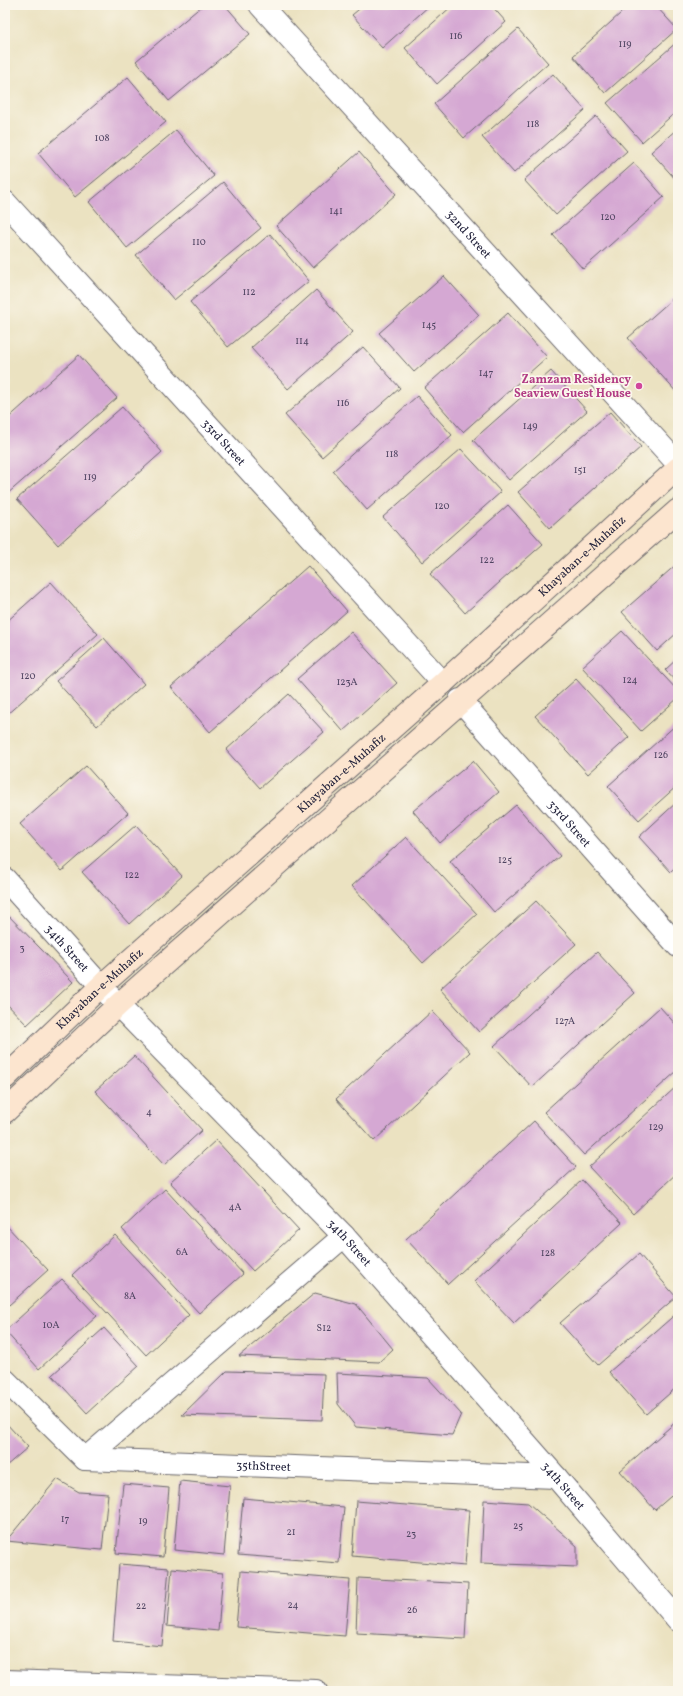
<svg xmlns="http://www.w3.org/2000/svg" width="683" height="1696" viewBox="0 0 683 1696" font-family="Vollkorn,serif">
	<rect width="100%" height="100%" fill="#fbf7ec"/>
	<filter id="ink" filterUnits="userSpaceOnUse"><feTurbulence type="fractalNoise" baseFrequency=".025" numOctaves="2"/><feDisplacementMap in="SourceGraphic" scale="8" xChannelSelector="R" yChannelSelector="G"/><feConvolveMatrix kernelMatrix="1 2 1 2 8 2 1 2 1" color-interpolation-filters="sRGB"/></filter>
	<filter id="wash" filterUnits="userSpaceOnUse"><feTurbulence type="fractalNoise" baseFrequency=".012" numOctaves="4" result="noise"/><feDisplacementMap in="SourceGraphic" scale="16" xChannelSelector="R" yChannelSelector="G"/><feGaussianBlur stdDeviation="0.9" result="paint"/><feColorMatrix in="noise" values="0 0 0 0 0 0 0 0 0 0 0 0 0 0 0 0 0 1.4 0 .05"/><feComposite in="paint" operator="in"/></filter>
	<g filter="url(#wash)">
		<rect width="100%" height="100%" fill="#ebe2c1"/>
		<g id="blocks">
			<g fill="#d5a8d3">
				<polygon points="203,5 225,5 250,34 169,101 136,61"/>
				<polygon points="364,5 430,5 382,48 352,15"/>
				<polygon points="453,5 491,5 506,22 437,84 405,48"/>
				<polygon points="630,5 655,5 677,29 605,93 573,56"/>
				<polygon points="518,29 548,63 464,138 434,104"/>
				<polygon points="678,41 678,110 642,142 607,103"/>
				<polygon points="553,74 585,110 514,173 482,137"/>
				<polygon points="128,77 166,122 75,197 38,153"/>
				<polygon points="596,116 627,151 556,215 524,180"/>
				<polygon points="678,128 678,182 651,152"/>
				<polygon points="176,130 214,176 127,248 89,202"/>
				<polygon points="359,152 396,194 313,268 276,226"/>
				<polygon points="634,163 664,197 583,269 553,235"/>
				<polygon points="223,182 261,228 174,300 136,255"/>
				<polygon points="270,234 309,281 228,347 190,302"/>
				<polygon points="444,276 479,315 414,372 379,333"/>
				<polygon points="316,290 353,332 288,389 251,348"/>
				<polygon points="678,294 678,394 628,338"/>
				<polygon points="508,313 547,357 463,432 424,388"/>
				<polygon points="363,347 400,388 322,457 285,415"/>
				<polygon points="79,355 117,398 6,495 5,421"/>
				<polygon points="551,371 587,411 509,480 473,440"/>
				<polygon points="417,396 452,435 367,510 333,471"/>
				<polygon points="122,407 162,452 58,545 17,499"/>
				<polygon points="610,412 641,447 550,528 518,492"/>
				<polygon points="461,449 501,492 422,562 383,517"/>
				<polygon points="508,505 543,544 465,613 430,574"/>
				<polygon points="678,563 678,632 657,651 622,612"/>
				<polygon points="308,566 347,611 210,732 171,687"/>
				<polygon points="51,582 98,634 5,716 5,623"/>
				<polygon points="622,631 678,691 678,698 641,731 582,667"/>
				<polygon points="351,632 397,683 343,731 297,679"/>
				<polygon points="104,638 144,684 97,726 56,681"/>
				<polygon points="678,658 678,684 665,670"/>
				<polygon points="576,679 629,737 588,774 535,716"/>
				<polygon points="289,694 324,732 260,788 226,750"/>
				<polygon points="678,723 678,785 639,820 608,786"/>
				<polygon points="473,761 499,792 440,843 413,811"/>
				<polygon points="86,766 128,813 62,871 20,824"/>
				<polygon points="678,801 678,866 671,872 639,837"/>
				<polygon points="516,805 560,856 494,912 450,861"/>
				<polygon points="136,825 182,876 129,924 82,872"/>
				<polygon points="406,837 477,914 423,963 352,886"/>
				<polygon points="536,901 576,944 479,1032 440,989"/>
				<polygon points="5,912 73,982 27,1025 5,1002"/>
				<polygon points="597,952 635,993 532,1087 494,1046"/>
				<polygon points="660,1007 678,1027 678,1070 584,1155 544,1112"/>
				<polygon points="432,1011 470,1052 374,1141 336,1099"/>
				<polygon points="134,1056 202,1130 164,1165 95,1091"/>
				<polygon points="678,1085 678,1172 633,1214 589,1167"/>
				<polygon points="534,1121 576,1167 448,1284 406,1239"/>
				<polygon points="216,1140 299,1230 253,1271 170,1182"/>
				<polygon points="582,1180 622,1223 514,1323 474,1281"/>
				<polygon points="165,1189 243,1274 199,1313 122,1229"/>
				<polygon points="5,1224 48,1270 9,1305 5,1301"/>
				<polygon points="115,1235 189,1315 146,1355 72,1275"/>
				<polygon points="639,1254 676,1297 598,1365 560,1323"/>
				<polygon points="62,1279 97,1316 39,1369 5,1331"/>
				<polygon points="315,1293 356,1304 393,1349 379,1362 239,1356"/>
				<polygon points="678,1312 678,1386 646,1414 609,1372"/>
				<polygon points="104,1328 139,1366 87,1413 52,1375"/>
				<polygon points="227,1371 324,1374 322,1420 182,1415"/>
				<polygon points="337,1373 428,1378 461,1414 452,1435 356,1427 338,1404"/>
				<polygon points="678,1420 678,1490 655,1510 620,1471"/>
				<polygon points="5,1422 28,1447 5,1467"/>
				<polygon points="57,1479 79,1492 108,1494 102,1550 6,1541"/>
				<polygon points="180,1481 230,1486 224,1555 174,1550"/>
				<polygon points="123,1484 169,1488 163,1557 116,1553"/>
				<polygon points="243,1498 344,1507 339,1563 238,1555"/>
				<polygon points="484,1500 528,1503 577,1546 577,1567 481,1563"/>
				<polygon points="356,1501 469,1510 465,1566 352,1556"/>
				<polygon points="119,1564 169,1568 162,1646 113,1641"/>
				<polygon points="172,1568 223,1573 218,1631 167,1626"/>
				<polygon points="241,1571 350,1580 345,1636 236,1627"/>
				<polygon points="358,1578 468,1584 465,1639 356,1633"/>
			</g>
		</g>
	</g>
	<g filter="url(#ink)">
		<use href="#blocks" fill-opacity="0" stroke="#68656a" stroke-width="1"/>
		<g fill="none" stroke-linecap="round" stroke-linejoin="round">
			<g stroke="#68656a" stroke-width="24">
				<g id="street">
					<path id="s1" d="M260,5L678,464"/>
					<path id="s2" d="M5,202L443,683"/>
					<path id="s3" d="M460,700L678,946"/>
					<path id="s4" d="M5,879L118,1005L344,1236L556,1477L678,1620"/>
					<path id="s5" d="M5,1380L85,1459L556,1477"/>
					<polyline points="85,1459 344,1236"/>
					<polyline points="5,1681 316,1691"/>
				</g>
			</g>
			<g stroke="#68656a" stroke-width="24">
				<g id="secondary">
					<path id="s6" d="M5,1078L101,986L443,683L678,468"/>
					<polyline points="5,1112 118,1005 678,510"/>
				</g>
			</g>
			<use href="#street" stroke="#fff" stroke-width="22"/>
			<use href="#secondary" stroke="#fce5cf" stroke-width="22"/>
		</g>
	</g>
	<circle fill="#d1479c" stroke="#fbf7ec" stroke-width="1.5" cx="639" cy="386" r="4"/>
	<g text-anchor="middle" stroke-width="3.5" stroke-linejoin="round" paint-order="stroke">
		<g font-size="10" fill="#4f4461">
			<text x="456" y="39">116</text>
			<text x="625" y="47">119</text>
			<text x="533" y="127">118</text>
			<text x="102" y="141">108</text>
			<text x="336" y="214">141</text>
			<text x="608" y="220">120</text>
			<text x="199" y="245">110</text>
			<text x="249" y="295">112</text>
			<text x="429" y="328">145</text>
			<text x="302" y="344">114</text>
			<text x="486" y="376">147</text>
			<text x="343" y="406">116</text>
			<text x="530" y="429">149</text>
			<text x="392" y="457">118</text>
			<text x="580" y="473">151</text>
			<text x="90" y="480">119</text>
			<text x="442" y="509">120</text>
			<text x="487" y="563">122</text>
			<text x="28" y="679">120</text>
			<text x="630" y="683">124</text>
			<text x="347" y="685">123A</text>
			<text x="661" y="758">126</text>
			<text x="505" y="863">125</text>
			<text x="132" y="878">122</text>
			<text x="22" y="951">3</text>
			<text x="565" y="1024">127A</text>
			<text x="149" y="1115">4</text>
			<text x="656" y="1130">129</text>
			<text x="235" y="1210">4A</text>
			<text x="182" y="1255">6A</text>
			<text x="548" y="1256">128</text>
			<text x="130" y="1299">8A</text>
			<text x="51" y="1328">10A</text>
			<text x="324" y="1331">S12</text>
			<text x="65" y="1522">17</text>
			<text x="143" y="1524">19</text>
			<text x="518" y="1529">25</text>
			<text x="291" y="1535">21</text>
			<text x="411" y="1537">23</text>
			<text x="293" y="1608">24</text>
			<text x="141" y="1609">22</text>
			<text x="412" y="1613">26</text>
		</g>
		<g font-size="12" fill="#22223b" stroke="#fbf7ec">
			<text dy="4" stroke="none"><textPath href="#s1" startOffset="310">32nd Street</textPath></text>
			<text dy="4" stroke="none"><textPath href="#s2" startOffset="325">33rd Street</textPath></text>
			<text dy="4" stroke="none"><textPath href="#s6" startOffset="778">Khayaban-e-Muhafiz</textPath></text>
			<text dy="4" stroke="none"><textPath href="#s6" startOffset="454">Khayaban-e-Muhafiz</textPath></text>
			<text dy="4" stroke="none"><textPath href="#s3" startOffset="165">33rd Street</textPath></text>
			<text dy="4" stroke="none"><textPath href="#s4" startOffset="93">34th Street</textPath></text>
			<text dy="4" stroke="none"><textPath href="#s6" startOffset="130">Khayaban-e-Muhafiz</textPath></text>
			<text dy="4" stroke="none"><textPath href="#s4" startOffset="501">34th Street</textPath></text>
			<text dy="4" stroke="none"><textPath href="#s5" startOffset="291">35thStreet</textPath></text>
			<text dy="4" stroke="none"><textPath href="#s4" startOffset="825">34th Street</textPath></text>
		</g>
		<g font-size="12" font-weight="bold" fill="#b23c85" stroke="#fbf7ec" text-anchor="end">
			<text x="631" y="383">Zamzam Residency<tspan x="631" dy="14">Seaview Guest House</tspan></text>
		</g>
	</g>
	<rect width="683" height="1696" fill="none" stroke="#fbf7ec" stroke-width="20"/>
</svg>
